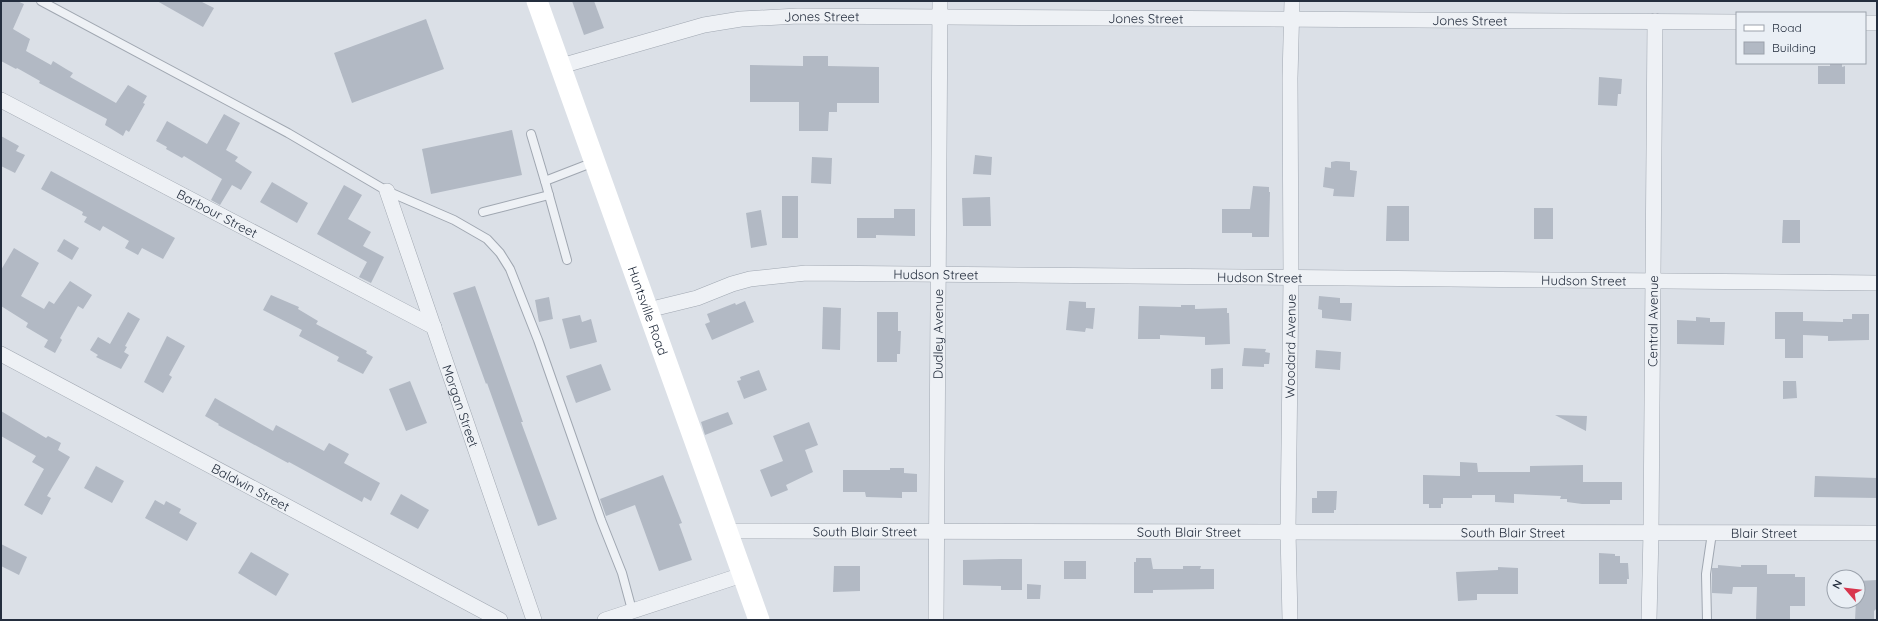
<svg xmlns="http://www.w3.org/2000/svg" width="1878" height="621" viewBox="0 0 1878 621" font-family="Quicksand,sans-serif">
	<rect width="100%" height="100%" fill="#dbe0e7"/>
	<g fill="#b2b9c4">
		<polygon points="1,1 17,1 24,4 13,29 30,39 26,51 51,65 53,61 66,69 73,73 70,77 116,103 128,85 147,96 143,103 145,104 129,132 126,130 123,136 105,125 107,119 39,83 40,81 17,68 16,69 1,61"/>
		<polygon points="157,1 200,1 214,8 203,27"/>
		<polygon points="572,1 594,1 604,28 584,35"/>
		<polygon points="426,19 444,69 352,103 334,53"/>
		<polygon points="803,56 828,56 828,66 879,67 879,103 837,103 837,112 829,112 828,131 799,131 799,102 750,102 750,65 803,66"/>
		<polygon points="1830,63 1842,63 1842,67 1845,66 1845,84 1818,84 1818,66 1830,66"/>
		<polygon points="1599,77 1622,79 1621,94 1618,94 1617,106 1598,105"/>
		<polygon points="224,114 240,123 226,150 238,157 235,161 252,172 241,190 232,185 220,205 211,200 222,179 184,156 182,158 166,149 167,147 156,141 167,121 207,144"/>
		<polygon points="512,130 522,175 431,194 422,149"/>
		<polygon points="1,136 19,146 16,151 25,155 15,173 1,166"/>
		<polygon points="975,155 992,157 991,175 973,174"/>
		<polygon points="812,157 832,158 831,184 811,183"/>
		<polygon points="1336,161 1350,162 1350,170 1357,171 1354,197 1333,196 1334,189 1323,187 1325,167 1331,168 1331,162"/>
		<polygon points="51,171 175,238 163,259 142,248 138,255 125,248 129,241 103,226 100,231 84,222 87,217 82,215 83,212 41,189"/>
		<polygon points="272,182 308,203 297,223 260,202"/>
		<polygon points="344,185 362,195 348,219 371,232 363,246 384,257 371,283 359,277 367,262 317,234"/>
		<polygon points="1253,186 1269,187 1269,192 1270,192 1269,237 1252,237 1252,233 1222,233 1222,209 1250,209"/>
		<rect x="782" y="196" width="16" height="42"/>
		<polygon points="990,197 991,226 963,226 962,198"/>
		<polygon points="1387,206 1409,206 1409,241 1386,241"/>
		<rect x="1534" y="208" width="19" height="31"/>
		<polygon points="894,209 915,209 915,236 876,235 876,238 857,238 857,218 894,218"/>
		<polygon points="761,210 767,245 751,248 746,213"/>
		<polygon points="1783,220 1800,220 1800,243 1782,243"/>
		<polygon points="64,239 79,248 72,260 57,251"/>
		<polygon points="14,248 39,263 21,296 44,309 49,301 54,304 70,281 92,295 83,309 78,306 60,338 62,340 55,353 44,347 48,340 26,327 28,323 1,306 1,270"/>
		<polygon points="475,286 523,422 521,422 557,519 538,526 487,383 486,384 453,293"/>
		<polygon points="271,295 299,307 298,309 318,321 316,324 367,351 366,353 373,357 363,374 337,361 339,357 299,336 302,330 263,310"/>
		<polygon points="1319,296 1340,298 1340,303 1352,303 1351,321 1322,318 1322,310 1318,309"/>
		<polygon points="549,297 553,319 539,322 535,300"/>
		<polygon points="745,301 754,322 712,340 705,324 710,322 707,314 735,303 736,305"/>
		<polygon points="1069,301 1086,302 1086,308 1095,308 1093,329 1086,328 1085,332 1066,330"/>
		<polygon points="1181,305 1195,305 1195,309 1227,308 1227,313 1229,313 1230,344 1205,345 1205,337 1160,335 1160,339 1138,339 1139,306 1181,307"/>
		<polygon points="823,307 841,308 840,350 822,349"/>
		<polygon points="128,312 140,319 125,346 127,347 124,352 129,355 121,369 96,357 98,355 90,350 98,337 110,344"/>
		<polygon points="877,312 898,312 898,331 901,331 900,354 897,354 897,362 877,362"/>
		<polygon points="1775,312 1803,312 1803,321 1843,322 1843,319 1852,319 1852,314 1869,314 1869,340 1828,341 1828,336 1803,335 1803,358 1785,358 1785,339 1775,339"/>
		<polygon points="580,315 582,322 591,319 597,342 570,349 562,319"/>
		<polygon points="1696,317 1710,318 1710,322 1725,322 1724,345 1677,344 1677,320 1696,321"/>
		<polygon points="167,336 185,346 169,375 172,377 163,393 144,382"/>
		<polygon points="1244,348 1266,349 1265,352 1270,353 1269,364 1264,364 1264,367 1242,366"/>
		<polygon points="1316,350 1341,352 1340,370 1315,368"/>
		<polygon points="601,364 611,390 576,403 566,376"/>
		<polygon points="1223,368 1223,389 1211,389 1211,369"/>
		<polygon points="759,370 767,390 744,399 737,381 741,380 740,377"/>
		<polygon points="410,381 427,423 406,431 389,389"/>
		<polygon points="1783,381 1796,381 1797,398 1783,399"/>
		<polygon points="215,398 273,431 276,425 324,451 329,443 349,454 344,463 380,483 371,501 364,497 362,502 289,462 288,463 218,425 219,424 205,416"/>
		<polygon points="1,411 46,438 48,436 61,443 58,450 70,457 47,496 51,498 42,515 24,505 44,469 32,462 36,456 1,436"/>
		<polygon points="728,412 733,424 705,435 701,422"/>
		<polygon points="1555,415 1587,416 1586,431"/>
		<polygon points="809,422 818,445 805,450 813,472 786,485 788,490 771,497 760,470 783,461 773,436"/>
		<polygon points="1460,462 1477,463 1478,472 1530,472 1530,466 1583,465 1583,482 1622,482 1622,500 1610,500 1610,504 1582,504 1567,502 1567,499 1560,499 1561,496 1514,494 1514,503 1495,502 1495,495 1472,495 1472,498 1443,498 1443,504 1441,504 1441,508 1429,508 1429,504 1423,504 1423,475 1460,476"/>
		<polygon points="96,466 124,481 112,503 84,488"/>
		<polygon points="890,468 904,468 904,473 917,474 917,492 902,492 902,498 866,497 865,492 843,492 843,470 890,470"/>
		<polygon points="663,475 682,523 679,524 692,560 659,571 635,505 606,516 600,499"/>
		<polygon points="1815,476 1877,478 1877,498 1814,497"/>
		<polygon points="1317,491 1337,491 1336,510 1334,510 1334,513 1312,513 1312,498 1317,498"/>
		<polygon points="401,494 429,510 418,529 390,514"/>
		<polygon points="155,500 164,505 166,501 181,509 179,513 197,523 187,541 145,518"/>
		<polygon points="1,544 27,557 19,575 1,566"/>
		<polygon points="251,552 289,574 276,596 238,573"/>
		<polygon points="1599,553 1615,554 1615,556 1620,556 1620,563 1628,563 1629,579 1627,579 1627,584 1599,584"/>
		<polygon points="1136,558 1151,558 1153,569 1183,569 1183,566 1201,566 1200,569 1214,569 1214,589 1153,590 1153,593 1134,593 1134,562 1136,562"/>
		<polygon points="1001,559 1022,559 1022,590 1001,590 1001,586 963,585 963,560"/>
		<rect x="1064" y="561" width="22" height="18"/>
		<polygon points="1718,565 1741,567 1741,565 1767,565 1767,574 1795,574 1795,577 1805,577 1805,606 1790,606 1790,620 1756,620 1757,587 1733,587 1732,594 1712,593 1712,568 1718,568"/>
		<polygon points="834,566 860,566 860,591 833,592"/>
		<polygon points="1498,567 1518,568 1518,594 1477,594 1477,600 1458,601 1456,572 1498,570"/>
		<polygon points="1877,580 1877,608 1874,611 1874,620 1855,620 1856,601 1858,601 1858,581"/>
		<polygon points="1027,584 1041,585 1040,599 1027,599"/>
	</g>
	<g fill="none" stroke-linecap="round" stroke-linejoin="round">
		<g stroke="#a0a7b1" stroke-width="10">
			<g id="lane">
				<polyline points="41,1 288,133 387,191 454,220 487,239 500,253 510,269 538,340 601,520 622,573 632,610"/>
				<polyline points="531,134 545,181"/>
				<polyline points="483,212 549,195"/>
				<polyline points="567,260 545,181 594,162"/>
				<polyline points="1707,620 1706,574 1712,533"/>
			</g>
		</g>
		<g stroke="#a0a7b1" stroke-width="16">
			<g id="street">
				<polyline points="1865,23 1877,23"/>
				<path id="s1" d="M561,66L704,25L741,19L798,16L1737,22"/>
				<path id="s2" d="M1,100L434,327"/>
				<path id="s3" d="M387,191L534,620"/>
				<path id="s4" d="M648,310L697,298L732,284L750,279L806,273L1877,283"/>
				<path id="s5" d="M1,354L500,620"/>
				<path id="s6" d="M726,531L1877,533"/>
				<polyline points="605,620 742,575"/>
				<path id="s7" d="M936,620L940,1"/>
				<path id="s8" d="M1290,620L1288,531L1291,278L1290,78L1292,1"/>
				<path id="s9" d="M1649,620L1651,532L1655,21"/>
			</g>
		</g>
		<use href="#lane" stroke="#eef1f5" stroke-width="8"/>
		<use href="#street" stroke="#eef1f5" stroke-width="15"/>
		<path stroke="#fff" stroke-width="21" id="s10" d="M537,1L759,620"/>
	</g>
	<g text-anchor="middle" stroke-width="4" stroke-linejoin="round" paint-order="stroke">
		<g font-size="13" fill="#242e3e" stroke="#eaeff5">
			<text dy="5" stroke="none"><textPath href="#s1" startOffset="267">Jones Street</textPath></text>
			<text dy="5" stroke="none"><textPath href="#s1" startOffset="591">Jones Street</textPath></text>
			<text dy="5" stroke="none"><textPath href="#s1" startOffset="915">Jones Street</textPath></text>
			<text dy="5" stroke="none"><textPath href="#s2" startOffset="244">Barbour Street</textPath></text>
			<text dy="5" stroke="none"><textPath href="#s4" startOffset="293">Hudson Street</textPath></text>
			<text dy="5" stroke="none"><textPath href="#s4" startOffset="617">Hudson Street</textPath></text>
			<text dy="5" stroke="none"><textPath href="#s4" startOffset="941">Hudson Street</textPath></text>
			<text dy="5" stroke="none"><textPath href="#s10" startOffset="329">Huntsville Road</textPath></text>
			<text dy="5" stroke="none"><textPath href="#s9" startOffset="299">Central Avenue</textPath></text>
			<text dy="5" stroke="none"><textPath href="#s7" startOffset="286">Dudley Avenue</textPath></text>
			<text dy="5" stroke="none"><textPath href="#s8" startOffset="274">Woodard Avenue</textPath></text>
			<text dy="5" stroke="none"><textPath href="#s3" startOffset="227">Morgan Street</textPath></text>
			<text dy="5" stroke="none"><textPath href="#s5" startOffset="283">Baldwin Street</textPath></text>
			<text dy="5" stroke="none"><textPath href="#s6" startOffset="139">South Blair Street</textPath></text>
			<text dy="5" stroke="none"><textPath href="#s6" startOffset="463">South Blair Street</textPath></text>
			<text dy="5" stroke="none"><textPath href="#s6" startOffset="787">South Blair Street</textPath></text>
			<text dy="5" stroke="none"><textPath href="#s6" startOffset="1038">Blair Street</textPath></text>
		</g>
	</g>
	<rect width="1878" height="621" fill="none" stroke="#242e3e" stroke-width="4"/>
	<rect x="1736" y="12" width="130" height="52" fill="#eaeff5" stroke="#9ba2ac"/>
	<rect x="1744" y="25" width="20" height="6" fill="#ffffff" stroke="#9ba2ac"/>
	<text x="1772" y="32" font-size="12" fill="#242e3e">Road</text>
	<rect x="1744" y="42" width="20" height="12" fill="#b2b9c4" stroke="#9ba2ac"/>
	<text x="1772" y="52" font-size="12" fill="#242e3e">Building</text>
	<g transform="translate(1846 589) rotate(298)"><circle r="19" fill="#eaeff5" stroke="#9ba2ac"/>
	<path d="M0-3L7 15L0 10L-7 15Z" fill="#d8354d"/>
	<text y="-6" font-size="11" font-weight="bold" text-anchor="middle" fill="#242e3e">N</text>
	</g>
</svg>
